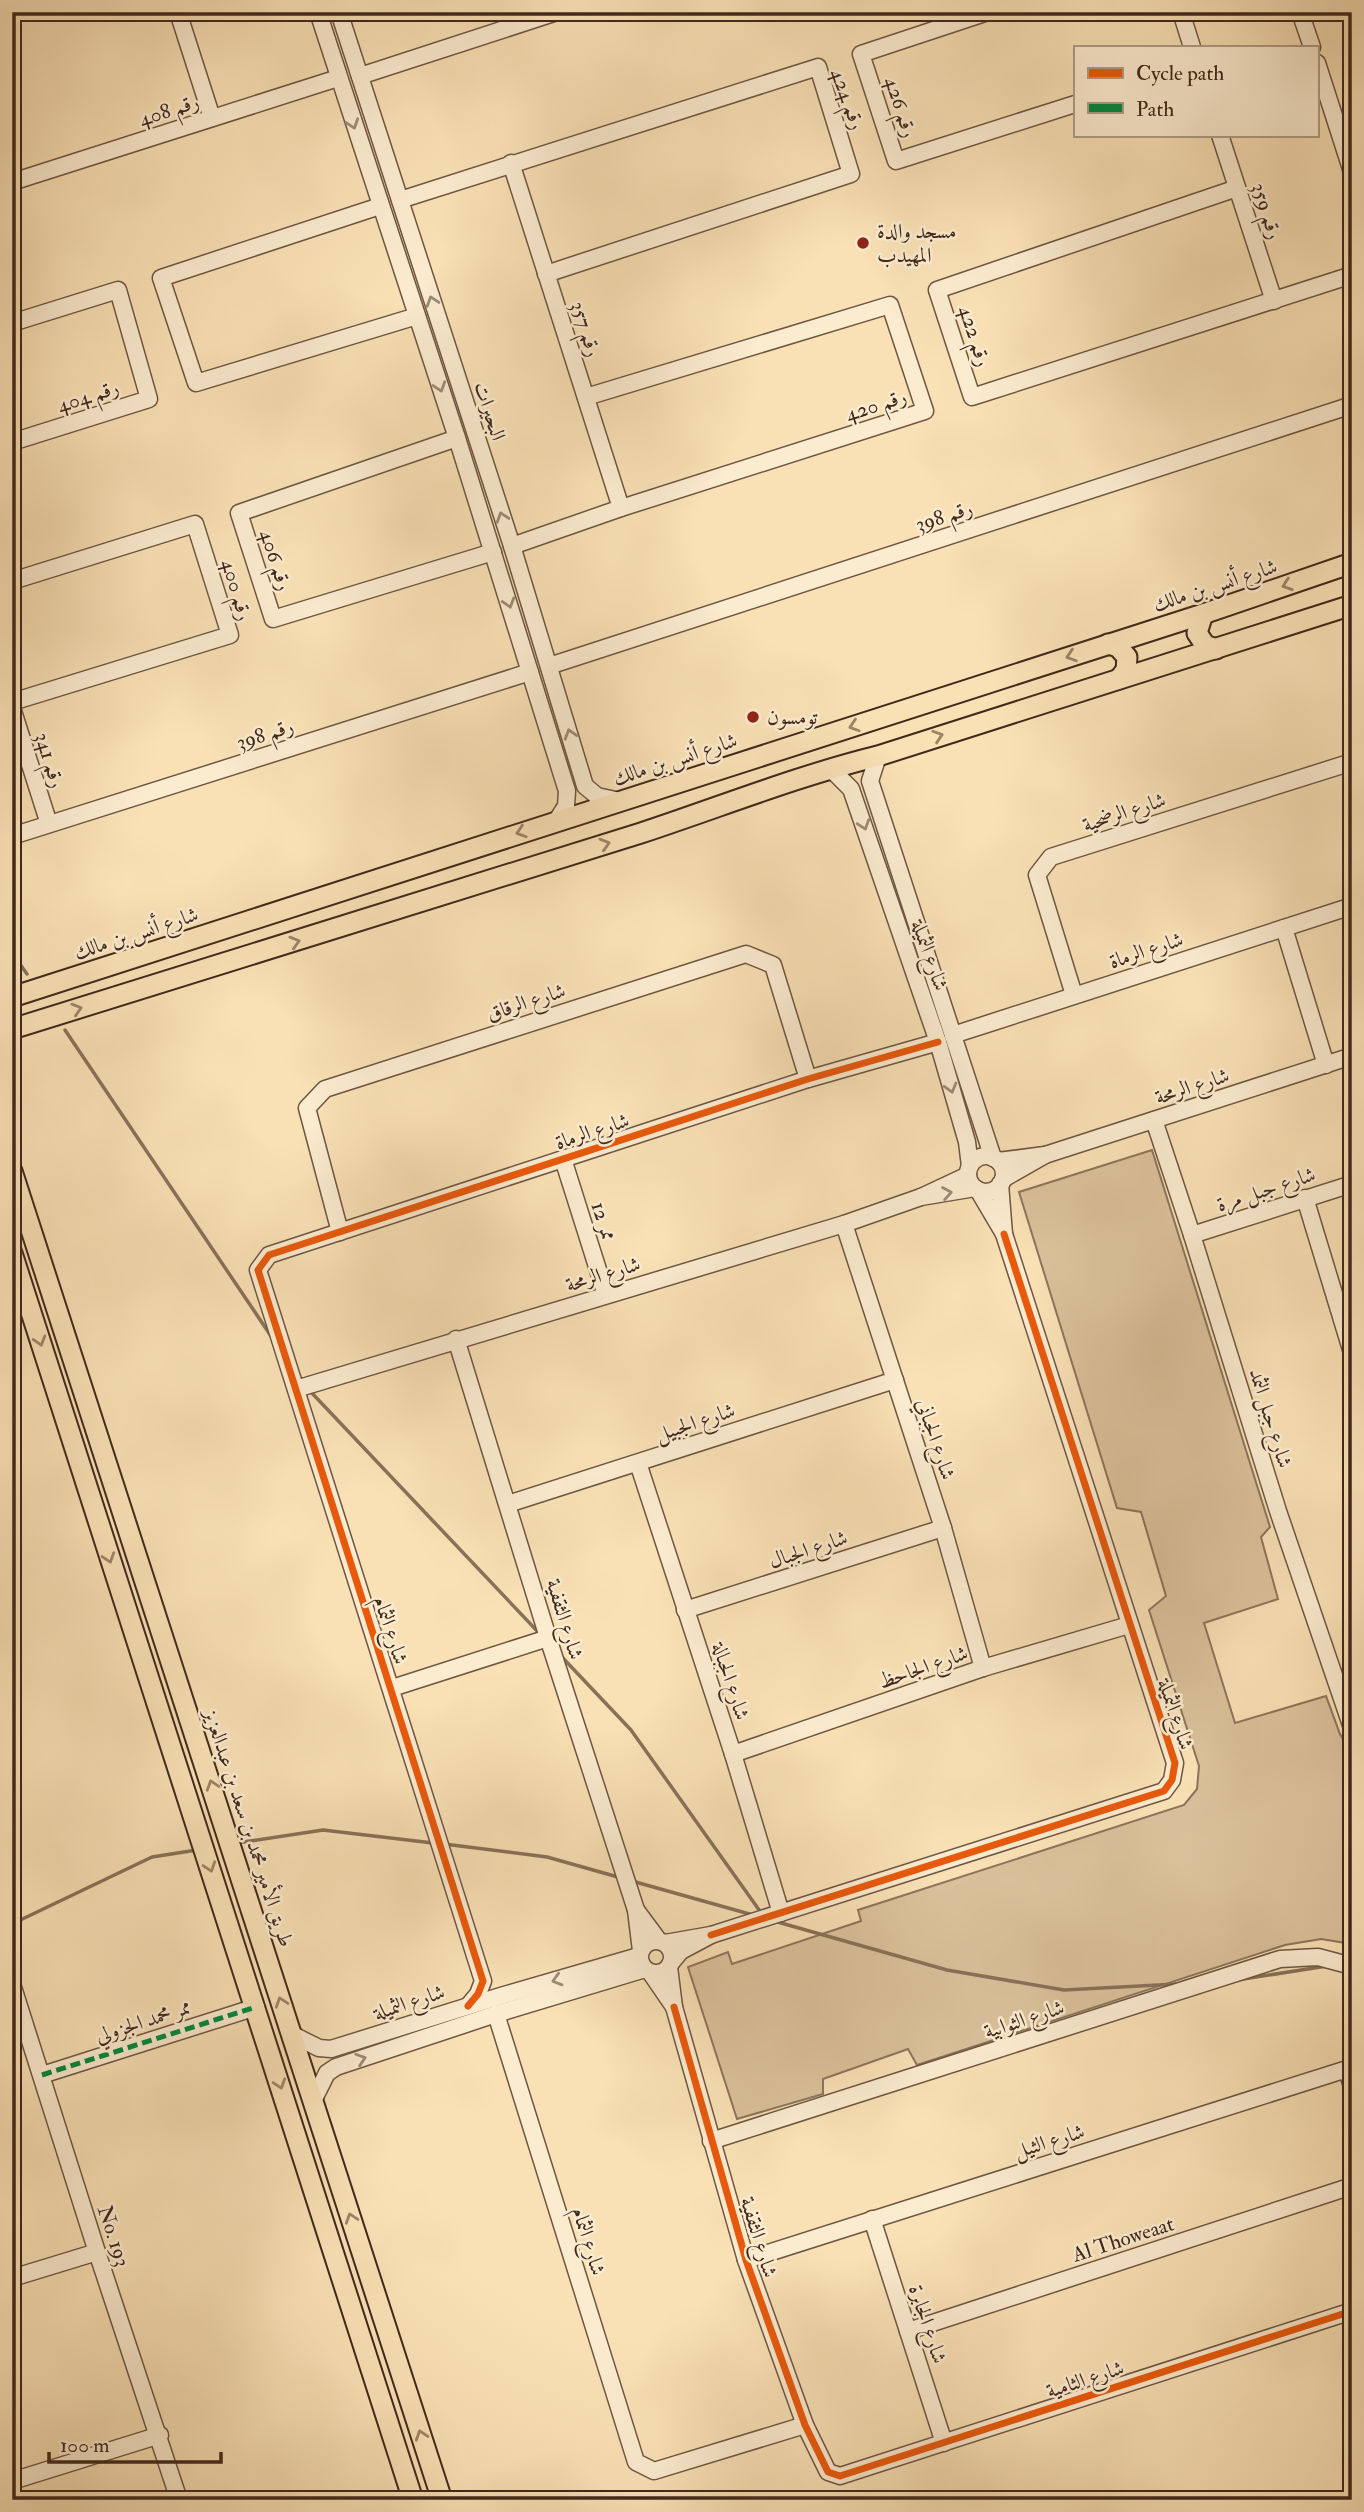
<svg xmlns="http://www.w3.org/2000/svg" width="1364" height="2512" viewBox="0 0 1364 2512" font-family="'IM FELL Double Pica',Amiri,serif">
	<rect width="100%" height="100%" fill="#f9e0b5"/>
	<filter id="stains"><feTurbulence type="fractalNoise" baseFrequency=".00286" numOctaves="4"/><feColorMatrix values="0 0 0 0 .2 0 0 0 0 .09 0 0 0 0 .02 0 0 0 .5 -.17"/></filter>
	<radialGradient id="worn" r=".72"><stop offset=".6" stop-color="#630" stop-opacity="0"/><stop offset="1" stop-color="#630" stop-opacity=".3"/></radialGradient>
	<polygon fill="#dac19b" stroke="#8d745c" stroke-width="2" points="1152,1150 1270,1527 1261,1537 1278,1599 1204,1623 1235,1723 1326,1696 1340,1734 1352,1754 1352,1944 1321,1939 1285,1945 917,2065 908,2049 823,2079 823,2094 737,2119 688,1967 728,1952 732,1964 861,1921 858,1910 1184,1805 1197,1789 1199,1766 1149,1610 1166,1596 1141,1512 1117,1508 1019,1192"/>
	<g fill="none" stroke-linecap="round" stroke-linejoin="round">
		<g stroke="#897159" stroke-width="3.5">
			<polyline points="12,953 27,974"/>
			<polyline points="65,1030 271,1336"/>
			<polyline points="310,1391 540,1634"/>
			<polyline points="560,1655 631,1730 762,1914"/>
			<polyline points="237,1843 323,1830 433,1843"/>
			<polyline points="444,1844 547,1857 618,1877"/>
			<polyline points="632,1881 753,1915"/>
			<polyline points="774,1921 947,1970 1064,1990 1177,1984"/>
			<polyline points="12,1924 152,1857 197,1850"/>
			<polyline points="1237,1980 1327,1966"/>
		</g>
		<g stroke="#6e5642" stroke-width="19">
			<g id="minor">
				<polyline points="178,12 212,118"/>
				<polyline points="318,12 457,438 567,791 566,806 557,820"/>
				<polyline points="339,12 512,546 585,786 597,796 620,801"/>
				<polyline points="988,12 861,54 896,161 1075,104"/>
				<polyline points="1181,12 1192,47"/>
				<polyline points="1300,12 1312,47"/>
				<polyline points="1317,63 1352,172"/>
				<polyline points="360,76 557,12"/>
				<polyline points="1220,135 1274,301"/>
				<polyline points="511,163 621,508"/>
				<polyline points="12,182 338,78"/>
				<polyline points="1237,188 937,290 972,397 1352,275"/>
				<polyline points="400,200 818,67 851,174 546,274"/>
				<polyline points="380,206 161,278 196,383 417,316"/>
				<polyline points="12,323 118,290 149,399 12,442"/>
				<polyline points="457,438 239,513 273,619 493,552"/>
				<polyline points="512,546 621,508 925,411 890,305 586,397"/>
				<polyline points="12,581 195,524 230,635 12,702"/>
				<polyline points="549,666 1352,405"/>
				<polyline points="12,708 49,824"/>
				<polyline points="878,756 870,781 993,1158"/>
				<polyline points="830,768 851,789 938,1042 967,1142 970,1166"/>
				<polyline points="12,836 530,672"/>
				<polyline points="1284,928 1326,1065"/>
				<polyline points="1074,995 1037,875 1051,857 1352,762"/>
				<polyline points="953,1035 1352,906"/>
				<polyline points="1154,1120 1192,1235 1278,1511 1352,1728"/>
				<polyline points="1045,1155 1352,1056"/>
				<circle cx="986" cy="1174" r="18"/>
				<polyline points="563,1159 606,1295"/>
				<polyline points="998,1161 1045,1155 1003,1179"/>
				<polyline points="968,1175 921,1197 975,1188"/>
				<polyline points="978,1190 1004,1234 1000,1184"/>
				<polyline points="1305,1198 1352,1353"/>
				<polyline points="844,1224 943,1528 983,1668"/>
				<polyline points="340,1232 307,1108 325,1089 746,954 773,965 808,1079"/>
				<polyline points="1192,1235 1352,1184"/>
				<polyline points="456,1339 550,1644 636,1910"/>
				<polyline points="296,1389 844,1224 921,1197"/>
				<polyline points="638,1463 733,1754 781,1913"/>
				<polyline points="508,1504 895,1380"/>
				<polyline points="685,1610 943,1528"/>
				<polyline points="392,1688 548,1638"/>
				<polyline points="733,1754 983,1668 1129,1625"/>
				<polyline points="711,1935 1164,1791 1172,1780 1175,1763 1004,1234"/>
				<circle cx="656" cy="1957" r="16"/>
				<polyline points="665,1943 711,1935 681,1951 671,1963"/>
				<polyline points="641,1951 636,1910 659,1941"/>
				<polyline points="650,1972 674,2007 669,1967"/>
				<polyline points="12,1984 97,2252 179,2500"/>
				<polyline points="468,2006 478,1994 483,1981 258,1270 269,1255 808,1079 938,1042"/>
				<polyline points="674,2007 746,2260 805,2425 828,2472 840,2476 1352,2311"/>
				<polyline points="496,2014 636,2462 654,2471 805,2425"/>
				<polyline points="291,2034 319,2048 331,2049 504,1995 639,1956"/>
				<polyline points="42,2075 256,2007"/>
				<polyline points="313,2101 327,2073 336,2067 496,2014 645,1969"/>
				<polyline points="711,2141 1280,1959 1318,1957 1352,1966"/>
				<polyline points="872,2219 944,2443"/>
				<polyline points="746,2260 1347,2069 1352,2087"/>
				<polyline points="12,2278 97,2252"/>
				<polyline points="908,2331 1352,2186"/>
				<polyline points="12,2481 160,2435"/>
			</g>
		</g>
		<g stroke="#40281c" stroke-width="23">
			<g id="major">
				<polyline points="1203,614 1197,633 1205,645 1216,649"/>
				<polyline points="1108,644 1118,647 1127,657 1126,670 1119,679"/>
				<polyline points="12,997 1203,614 1352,563"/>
				<path d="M12,1029C222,964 432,900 641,833C720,807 797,776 878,756L1352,605"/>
				<polyline points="12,1171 442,2500"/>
				<polyline points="12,1253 413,2500"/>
			</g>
		</g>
		<use href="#minor" stroke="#fbebcf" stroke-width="16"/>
		<use href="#major" stroke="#f9e0b5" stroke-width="19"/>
		<polyline stroke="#00873e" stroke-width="5" stroke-dasharray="10 5" stroke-linecap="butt" points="42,2075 256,2007"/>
		<g stroke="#fbebcf" stroke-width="11">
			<g id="cycleway">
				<polyline points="711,1935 1164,1791 1172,1780 1175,1763 1004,1234"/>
				<polyline points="468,2006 478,1994 483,1981 258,1270 269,1255 808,1079 938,1042"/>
				<polyline points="674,2007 746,2260 805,2425 828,2472 840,2476 1352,2311"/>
			</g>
		</g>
		<use href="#cycleway" stroke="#e8590c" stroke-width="7"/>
	</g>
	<defs><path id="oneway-chevron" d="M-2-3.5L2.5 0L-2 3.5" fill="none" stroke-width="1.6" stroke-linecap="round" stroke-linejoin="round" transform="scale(1.75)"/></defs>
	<g stroke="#9e8a76">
		<use href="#oneway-chevron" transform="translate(353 124) rotate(72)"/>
		<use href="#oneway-chevron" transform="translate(432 301) rotate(-108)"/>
		<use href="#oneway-chevron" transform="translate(440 387) rotate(72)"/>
		<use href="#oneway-chevron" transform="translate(502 517) rotate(-108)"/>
		<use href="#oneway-chevron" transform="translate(509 603) rotate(73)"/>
		<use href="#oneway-chevron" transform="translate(570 734) rotate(-107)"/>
		<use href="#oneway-chevron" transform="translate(864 825) rotate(71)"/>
		<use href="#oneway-chevron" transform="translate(951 1088) rotate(74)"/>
		<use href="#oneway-chevron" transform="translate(947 1193) rotate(-10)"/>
		<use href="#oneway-chevron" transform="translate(557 1980) rotate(164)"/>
		<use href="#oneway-chevron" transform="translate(361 2059) rotate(-18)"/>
	</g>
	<g stroke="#9c8468">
		<use href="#oneway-chevron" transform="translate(1287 585) rotate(161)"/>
		<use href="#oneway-chevron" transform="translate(1071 656) rotate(162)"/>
		<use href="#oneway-chevron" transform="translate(854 726) rotate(162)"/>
		<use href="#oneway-chevron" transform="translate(938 736) rotate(-18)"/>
		<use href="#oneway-chevron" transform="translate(521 832) rotate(162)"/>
		<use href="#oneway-chevron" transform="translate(605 844) rotate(-17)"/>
		<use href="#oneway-chevron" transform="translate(295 942) rotate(-17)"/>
		<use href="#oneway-chevron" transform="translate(77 1009) rotate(-17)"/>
		<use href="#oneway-chevron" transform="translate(40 1341) rotate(73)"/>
		<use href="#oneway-chevron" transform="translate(109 1558) rotate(72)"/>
		<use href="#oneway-chevron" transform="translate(212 1785) rotate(-108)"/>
		<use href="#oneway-chevron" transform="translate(210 1867) rotate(72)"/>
		<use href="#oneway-chevron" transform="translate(281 2002) rotate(-108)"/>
		<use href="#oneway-chevron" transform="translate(280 2084) rotate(72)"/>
		<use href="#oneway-chevron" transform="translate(351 2218) rotate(-108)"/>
		<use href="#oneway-chevron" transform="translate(421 2435) rotate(-108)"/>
	</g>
	<g fill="#8f2418" stroke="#fbebcf" stroke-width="2.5">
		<circle cx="863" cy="243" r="7"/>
		<circle cx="753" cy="717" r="7"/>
	</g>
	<g text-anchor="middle" stroke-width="5" stroke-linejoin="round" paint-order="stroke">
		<g font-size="21" fill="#40281c" stroke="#fbebcf">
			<text transform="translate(848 99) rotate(70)" y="7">رقم 424</text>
			<text transform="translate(901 107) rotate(72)" y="7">رقم 426</text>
			<text transform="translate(169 110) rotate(-18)" y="7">رقم 408</text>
			<text transform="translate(1267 211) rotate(72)" y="7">رقم 359</text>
			<text transform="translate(586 329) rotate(72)" y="7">رقم 357</text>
			<text transform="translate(975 336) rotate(72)" y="7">رقم 422</text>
			<text transform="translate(88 396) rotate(-18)" y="7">رقم 404</text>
			<text transform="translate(876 405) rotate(-18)" y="7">رقم 420</text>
			<text transform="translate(490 411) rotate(72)" y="7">البحيرات</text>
			<text transform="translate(944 516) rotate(-18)" y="7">رقم 398</text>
			<text transform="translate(276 560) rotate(72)" y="7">رقم 406</text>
			<text transform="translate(1215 585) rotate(-18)" y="7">شارع أنس بن مالك</text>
			<text transform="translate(237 590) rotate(74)" y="7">رقم 400</text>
			<text transform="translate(265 734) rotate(-18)" y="7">رقم 398</text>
			<text transform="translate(675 759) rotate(-18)" y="7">شارع أنس بن مالك</text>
			<text transform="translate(50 760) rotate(73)" y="7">رقم 341</text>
			<text transform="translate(1124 812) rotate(-18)" y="7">شارع الرضحية</text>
			<text transform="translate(136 933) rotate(-18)" y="7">شارع أنس بن مالك</text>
			<text transform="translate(1146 950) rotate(-18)" y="7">شارع الرماة</text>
			<text transform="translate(930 955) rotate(71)" y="7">شارع الثميلة</text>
			<text transform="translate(526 1002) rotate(-18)" y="7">شارع الرقاق</text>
			<text transform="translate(1192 1086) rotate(-18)" y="7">شارع الرمحة</text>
			<text transform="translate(592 1131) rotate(-18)" y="7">شارع الرماة</text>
			<text transform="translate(1266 1189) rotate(-18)" y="7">شارع جبل مرة</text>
			<text transform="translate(604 1221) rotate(72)" y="7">ممر 12</text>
			<text transform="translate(603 1274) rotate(-17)" y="7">شارع الرمحة</text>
			<text transform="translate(1271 1418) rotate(73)" y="7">شارع جبل الثمد</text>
			<text transform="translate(695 1422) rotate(-18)" y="7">شارع الجبيل</text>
			<text transform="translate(936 1439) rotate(72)" y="7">شارع الجباني</text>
			<text transform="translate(808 1549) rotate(-18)" y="7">شارع الجبال</text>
			<text transform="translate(565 1619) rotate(73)" y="7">شارع الثقفية</text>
			<text transform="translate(391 1630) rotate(72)" y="7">شارع الثمام</text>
			<text transform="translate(923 1667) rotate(-19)" y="7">شارع الجاحظ</text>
			<text transform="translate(731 1681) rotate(72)" y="7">شارع الجبالة</text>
			<text transform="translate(1176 1714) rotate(72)" y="7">شارع الثميلة</text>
			<text transform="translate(249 1828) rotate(72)" y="7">طريق الأمير محمد بن سعد بن عبدالعزيز</text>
			<text transform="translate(409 2002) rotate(-18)" y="7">شارع الثميلة</text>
			<text transform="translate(1024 2019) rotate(-18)" y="7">شارع الثوابية</text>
			<text transform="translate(143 2021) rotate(-18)" y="7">ممر محمد الجزولي</text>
			<text transform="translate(1049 2141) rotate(-17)" y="7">شارع الثيل</text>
			<text transform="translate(114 2236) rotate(72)" y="7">No. 193</text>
			<text transform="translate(759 2237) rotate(73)" y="7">شارع الثقفية</text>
			<text transform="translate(1123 2239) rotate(-18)" y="7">Al Thoweaat</text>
			<text transform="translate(589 2241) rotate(73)" y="7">شارع الثمام</text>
			<text transform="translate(928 2324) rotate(72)" y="7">شارع الجابرة</text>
			<text transform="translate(1085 2379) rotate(-18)" y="7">شارع الثامية</text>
		</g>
		<g font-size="21" fill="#40281c" stroke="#fbebcf" text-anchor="start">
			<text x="877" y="238">مسجد والدة<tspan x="877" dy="24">المهيدب</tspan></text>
			<text x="767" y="724">تومسون</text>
		</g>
	</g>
	<rect width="1364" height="2512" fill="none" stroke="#f9e0b5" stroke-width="42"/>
	<rect x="14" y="14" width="1336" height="2484" fill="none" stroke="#40281c" stroke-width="3.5"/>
	<rect x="21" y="21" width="1322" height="2470" fill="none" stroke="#40281c" stroke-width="2"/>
	<rect x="1074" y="46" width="245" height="91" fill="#fbebcf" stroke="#b09d87" stroke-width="2"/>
	<rect x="1088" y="68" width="35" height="10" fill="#e8590c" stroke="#b09d87" stroke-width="2"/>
	<text x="1136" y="80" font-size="21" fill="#40281c">Cycle path</text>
	<rect x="1088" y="103" width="35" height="10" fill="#00873e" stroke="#b09d87" stroke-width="2"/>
	<text x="1136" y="116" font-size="21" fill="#40281c">Path</text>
	<path d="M49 2452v10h172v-10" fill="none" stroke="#40281c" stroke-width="3.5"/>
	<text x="60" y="2452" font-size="21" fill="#40281c" stroke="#fbebcf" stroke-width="5" paint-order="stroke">100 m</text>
	<rect width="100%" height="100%" filter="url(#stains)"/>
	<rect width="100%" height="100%" fill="url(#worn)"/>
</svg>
